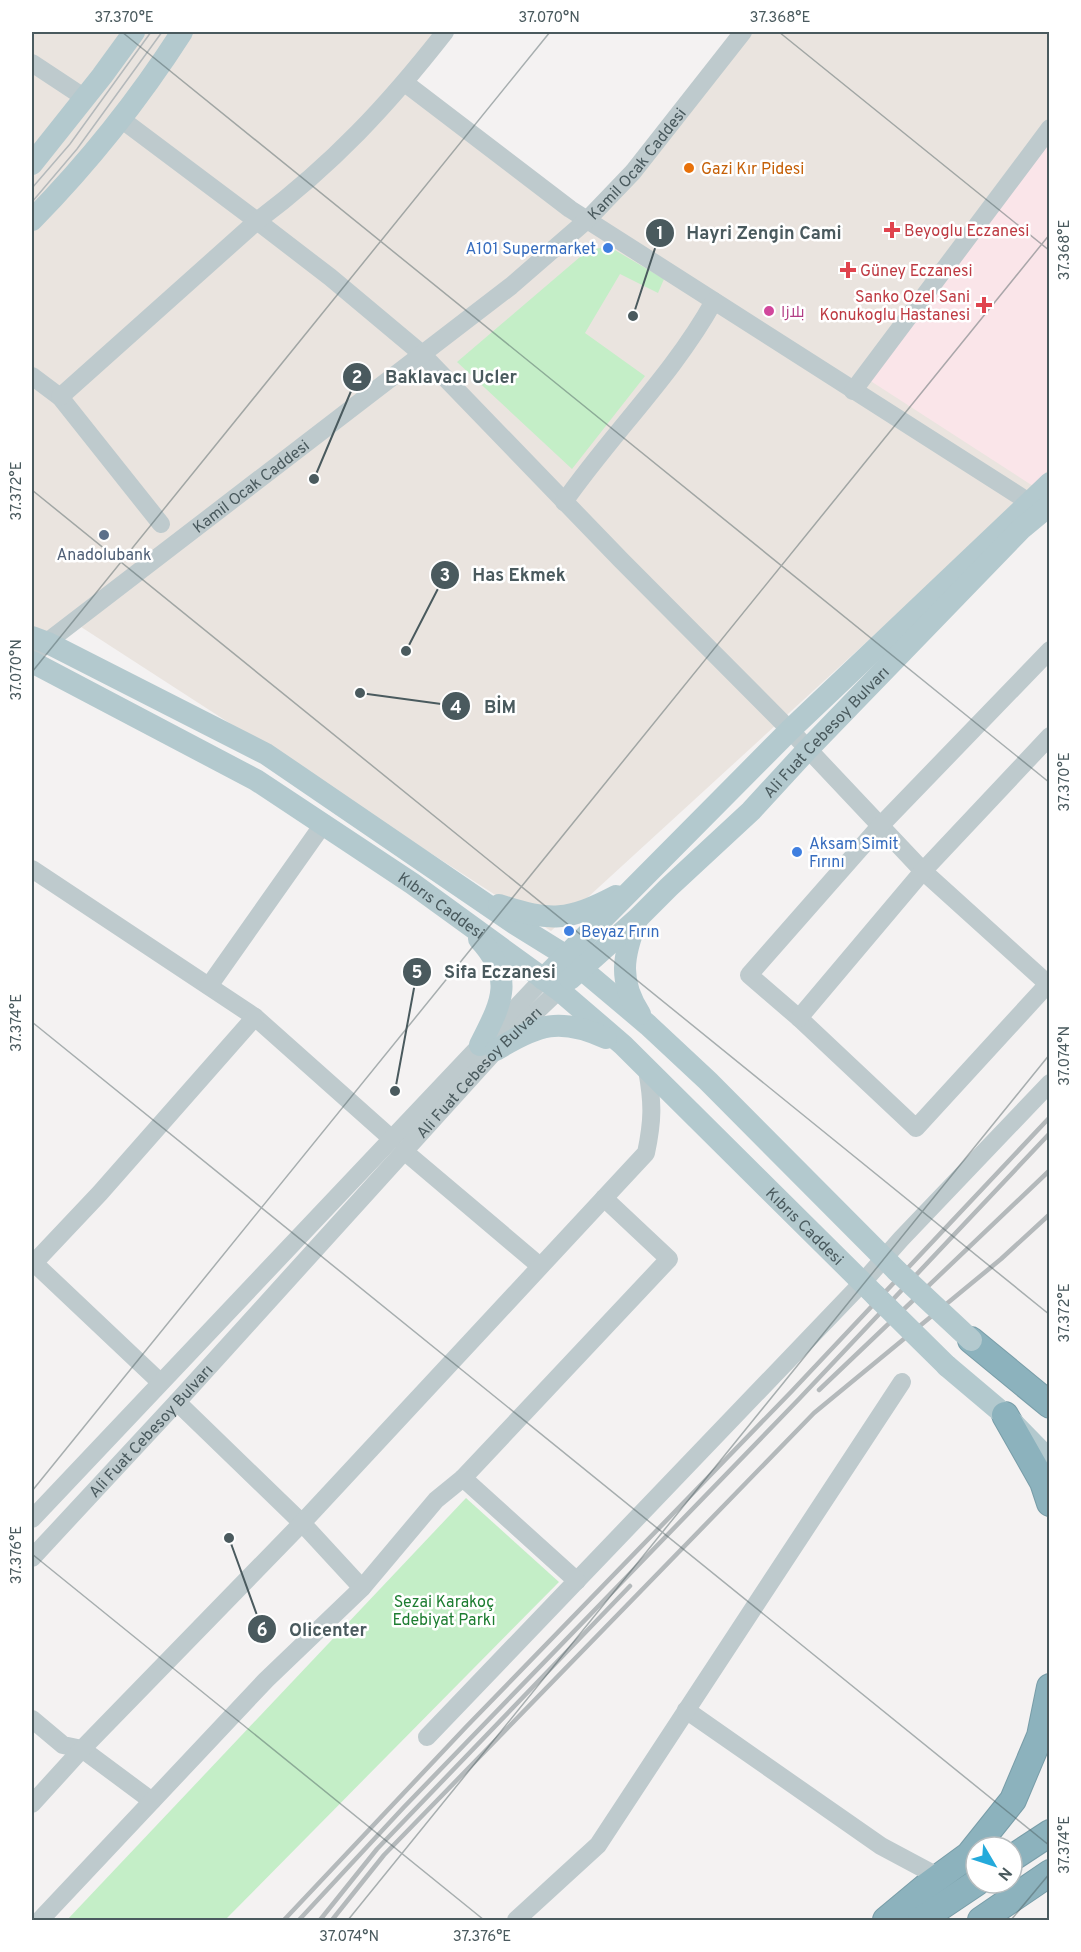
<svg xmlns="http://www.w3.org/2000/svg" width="1081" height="1952" viewBox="0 0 1081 1952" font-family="Overpass,Cairo,sans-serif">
	<rect width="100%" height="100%" fill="#f4f2f2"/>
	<polygon fill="#eae4df" points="32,32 451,32 409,92 590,220 739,32 1049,32 1049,475 551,931 78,625 32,659"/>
	<polygon fill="#fae5e9" points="1049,134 1049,469 1033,486 866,378"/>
	<g fill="#c4eec7">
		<polygon points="608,246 664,279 658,293 620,274 585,333 645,376 572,469 457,362 587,251"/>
		<polygon points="466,1498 559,1582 225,1920 67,1920"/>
	</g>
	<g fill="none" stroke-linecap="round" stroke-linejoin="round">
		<g stroke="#789da8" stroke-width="28">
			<g id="highway">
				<polyline points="971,1340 1050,1405"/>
				<polyline points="1005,1415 1043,1482 1050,1503"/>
				<polyline points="1012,1858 1050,1833"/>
				<polyline points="886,1920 928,1885 969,1855 1013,1800 1040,1736 1050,1687"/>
				<polyline points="921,1920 976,1883"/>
				<polyline points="981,1920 1050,1873"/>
			</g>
		</g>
		<g stroke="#becacd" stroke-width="18">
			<polyline points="32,63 85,98"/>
			<polyline points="405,83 570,209 1029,502"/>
			<polyline points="121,119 257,221 330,277 422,354 621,560 790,730 923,871 1048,984 1050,982"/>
			<polyline points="32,376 60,397 161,524"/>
			<polyline points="853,391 1050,128"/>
			<path d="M60,397L257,221C332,165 388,105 445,32"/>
			<path d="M564,502C612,433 673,375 714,301"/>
			<path id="s1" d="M38,649L511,286L587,220L633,172L743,32"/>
			<polyline points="32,869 255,1017 392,1139"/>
			<polyline points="1048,984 916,1128 799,1018 749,975 880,826 1050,650"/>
			<polyline points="209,986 324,823"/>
			<polyline points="799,1018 923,871 1050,736"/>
			<polyline points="404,1151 540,1266"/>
			<polyline points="32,1261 160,1382"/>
			<polyline points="32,1265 100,1193 255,1017"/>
			<polyline points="177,1402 302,1523 362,1588"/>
			<polyline points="463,1478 669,1259 604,1198"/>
			<polyline points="32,1519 543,979"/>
			<path id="s2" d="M32,1558L177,1402L496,1050L559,990"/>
			<polyline points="686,1710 881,1846 939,1877"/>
			<polyline points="32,1719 63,1745 82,1749 152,1801"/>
			<polyline points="427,1737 863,1282 901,1239 1050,1083"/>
			<path d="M32,1804L82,1749L302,1523L646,1153C653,1120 653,1103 647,1070"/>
			<polyline points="40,1920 266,1680 362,1588 436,1500 463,1478 577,1581"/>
			<polyline points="516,1920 598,1845 902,1382"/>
		</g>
		<g stroke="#b3c9ce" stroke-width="22">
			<polyline points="32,164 102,76 134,32"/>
			<path d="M32,220C88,163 139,99 182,32"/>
			<polyline points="32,637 48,643 266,754 515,924 565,955 648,1025 708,1081 897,1271"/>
			<path id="s3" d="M32,662L256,780L413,884L559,990L623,1045L876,1296"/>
			<path d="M499,905C551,922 568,921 616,896"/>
			<path d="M637,920C623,955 618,981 640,1014"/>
			<path d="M479,939C516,979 501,1003 480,1045"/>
			<polyline points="543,979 790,730 1050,483"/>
			<path id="s4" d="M570,979L637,919L669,887L751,811L808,749L1021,529L1050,505"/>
			<path d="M496,1050C538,1024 560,1017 606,1038"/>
			<polyline points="947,1366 1005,1415 1050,1461"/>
		</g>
		<use href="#highway" stroke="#8cb2bd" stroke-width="26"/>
		<g stroke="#b4b9bb" stroke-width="1.5">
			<polyline points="32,188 70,144 151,32"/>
			<polyline points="32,202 77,149 162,32"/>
		</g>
		<g stroke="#b4b9bb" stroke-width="4.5">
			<polyline points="819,1390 1050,1170"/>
			<polyline points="284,1920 466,1727 791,1392 1050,1117"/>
			<polyline points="299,1920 404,1807 799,1399 1050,1133"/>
			<polyline points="320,1920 377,1849 630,1586"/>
			<polyline points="332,1920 384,1855 814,1413 1001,1259 1050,1214"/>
		</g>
		<g stroke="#b3c9ce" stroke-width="22">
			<polyline points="897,1271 971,1340"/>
			<polyline points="876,1296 947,1366"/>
		</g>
	</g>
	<path fill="none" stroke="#4a5a5e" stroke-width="1.5" stroke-opacity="0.45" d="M122,32L1050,783M779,32L1050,251M32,490L1050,1315M32,672L550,32M32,1022L1050,1846M32,1491L1050,234M32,1554L484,1920M348,1920L1050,1054M1011,1920L1050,1873"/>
	<circle fill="#e8710a" stroke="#fff" stroke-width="2" cx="689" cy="168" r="6"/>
	<g fill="#e0444e" stroke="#fff" stroke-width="2">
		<path d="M889 221h6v6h6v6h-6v6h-6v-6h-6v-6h6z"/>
		<path d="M845 261h6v6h6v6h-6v6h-6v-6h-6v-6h6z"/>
		<path d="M981 296h6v6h6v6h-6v6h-6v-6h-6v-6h6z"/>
	</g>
	<g fill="#3f7fe0" stroke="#fff" stroke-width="2">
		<circle cx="608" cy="248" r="6"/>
		<circle cx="797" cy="852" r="6"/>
		<circle cx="569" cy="931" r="6"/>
	</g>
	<circle fill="#d1479c" stroke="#fff" stroke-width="2" cx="769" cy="311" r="6"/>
	<circle fill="#5c6f8a" stroke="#fff" stroke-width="2" cx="104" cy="535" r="6"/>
	<g text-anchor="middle" stroke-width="5" stroke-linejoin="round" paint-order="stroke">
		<g font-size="16" fill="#4a5a5e" stroke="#fff">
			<text dy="6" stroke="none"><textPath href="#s1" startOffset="772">Kamil Ocak Caddesi</textPath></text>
			<text dy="6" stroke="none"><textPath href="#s1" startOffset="268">Kamil Ocak Caddesi</textPath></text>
			<text dy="6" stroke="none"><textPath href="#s4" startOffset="356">Ali Fuat Cebesoy Bulvarı</textPath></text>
			<text dy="6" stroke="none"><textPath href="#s3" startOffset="477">Kıbrıs Caddesi</textPath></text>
			<text dy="6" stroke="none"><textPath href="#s2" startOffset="660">Ali Fuat Cebesoy Bulvarı</textPath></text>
			<text dy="6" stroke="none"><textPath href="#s3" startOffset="963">Kıbrıs Caddesi</textPath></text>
			<text dy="6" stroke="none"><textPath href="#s2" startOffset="174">Ali Fuat Cebesoy Bulvarı</textPath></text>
		</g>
		<g font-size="16" fill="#c56008" stroke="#fff" text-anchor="start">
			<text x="701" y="174">Gazi Kır Pidesi</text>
		</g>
		<g font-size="16" fill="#be3a42" stroke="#fff" text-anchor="start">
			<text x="904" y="236">Beyoglu Eczanesi</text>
			<text x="860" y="276">Güney Eczanesi</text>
			<text x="970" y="302" text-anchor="end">Sanko Ozel Sani<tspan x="970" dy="18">Konukoglu Hastanesi</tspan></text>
		</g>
		<g font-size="16" fill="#366cbe" stroke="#fff" text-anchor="start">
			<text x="596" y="254" text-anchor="end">A101 Supermarket</text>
			<text x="809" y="849">Aksam Simit<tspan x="809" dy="18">Fırını</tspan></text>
			<text x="581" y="937">Beyaz Fırın</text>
		</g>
		<g font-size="16" fill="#b23c85" stroke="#fff" text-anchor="start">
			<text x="781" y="317">بلازا</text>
		</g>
		<g font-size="16" fill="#4e5e75" stroke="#fff">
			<text x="104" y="560">Anadolubank</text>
		</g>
		<g font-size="16" fill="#1d7d31" stroke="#fff">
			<text x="444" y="1607">Sezai Karakoç<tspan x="444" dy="18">Edebiyat Parkı</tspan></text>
		</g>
	</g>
	<path fill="none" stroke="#4a5a5e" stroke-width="2" d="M633 316L660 233M314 479L357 377M406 651L445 575M360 693L456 706M395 1091L417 972M229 1538L262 1629"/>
	<g fill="#4a5a5e" stroke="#fff" stroke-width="2">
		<circle cx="633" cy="316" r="6"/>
		<circle cx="314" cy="479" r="6"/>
		<circle cx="406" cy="651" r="6"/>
		<circle cx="360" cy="693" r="6"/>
		<circle cx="395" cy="1091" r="6"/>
		<circle cx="229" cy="1538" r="6"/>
		<circle cx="660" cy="233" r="15"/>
		<circle cx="357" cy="377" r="15"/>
		<circle cx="445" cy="575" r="15"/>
		<circle cx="456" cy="706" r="15"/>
		<circle cx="417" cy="972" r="15"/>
		<circle cx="262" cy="1629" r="15"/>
	</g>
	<g font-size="18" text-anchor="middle" font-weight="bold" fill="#fff">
		<text x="660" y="239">1</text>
		<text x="357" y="383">2</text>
		<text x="445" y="581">3</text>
		<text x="456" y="713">4</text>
		<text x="417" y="978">5</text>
		<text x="262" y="1636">6</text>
	</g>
	<g font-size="18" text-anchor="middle" font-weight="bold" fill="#4a5a5e" stroke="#fff" stroke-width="5" stroke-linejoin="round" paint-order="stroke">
		<text x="764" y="239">Hayri Zengin Cami</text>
		<text x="451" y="383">Baklavacı Ucler</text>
		<text x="519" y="581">Has Ekmek</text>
		<text x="500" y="713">BİM</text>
		<text x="500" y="978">Sifa Eczanesi</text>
		<text x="328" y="1636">Olicenter</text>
	</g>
	<rect width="1081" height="1952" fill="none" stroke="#ffffff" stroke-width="66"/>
	<g transform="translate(994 1865) rotate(129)"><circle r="28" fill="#ffffff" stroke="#b7bdbf" stroke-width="1.5"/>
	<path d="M0-4.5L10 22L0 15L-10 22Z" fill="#24aadb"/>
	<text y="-9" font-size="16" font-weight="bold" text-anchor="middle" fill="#4a5a5e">N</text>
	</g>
	<rect x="33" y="33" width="1015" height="1886" fill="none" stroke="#4a5a5e" stroke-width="2"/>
	<g font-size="15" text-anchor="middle" fill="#4a5a5e">
		<text x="124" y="22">37.370°E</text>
		<text x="549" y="22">37.070°N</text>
		<text x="780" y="22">37.368°E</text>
		<text transform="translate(1064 250) rotate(-90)" y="5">37.368°E</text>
		<text transform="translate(16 491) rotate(-90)" y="5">37.372°E</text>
		<text transform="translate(16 670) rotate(-90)" y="5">37.070°N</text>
		<text transform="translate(1064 782) rotate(-90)" y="5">37.370°E</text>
		<text transform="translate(16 1023) rotate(-90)" y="5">37.374°E</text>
		<text transform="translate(1064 1056) rotate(-90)" y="5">37.074°N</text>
		<text transform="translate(1064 1313) rotate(-90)" y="5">37.372°E</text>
		<text transform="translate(16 1555) rotate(-90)" y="5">37.376°E</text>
		<text transform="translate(1064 1845) rotate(-90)" y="5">37.374°E</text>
		<text x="349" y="1941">37.074°N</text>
		<text x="482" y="1941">37.376°E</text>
	</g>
</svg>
